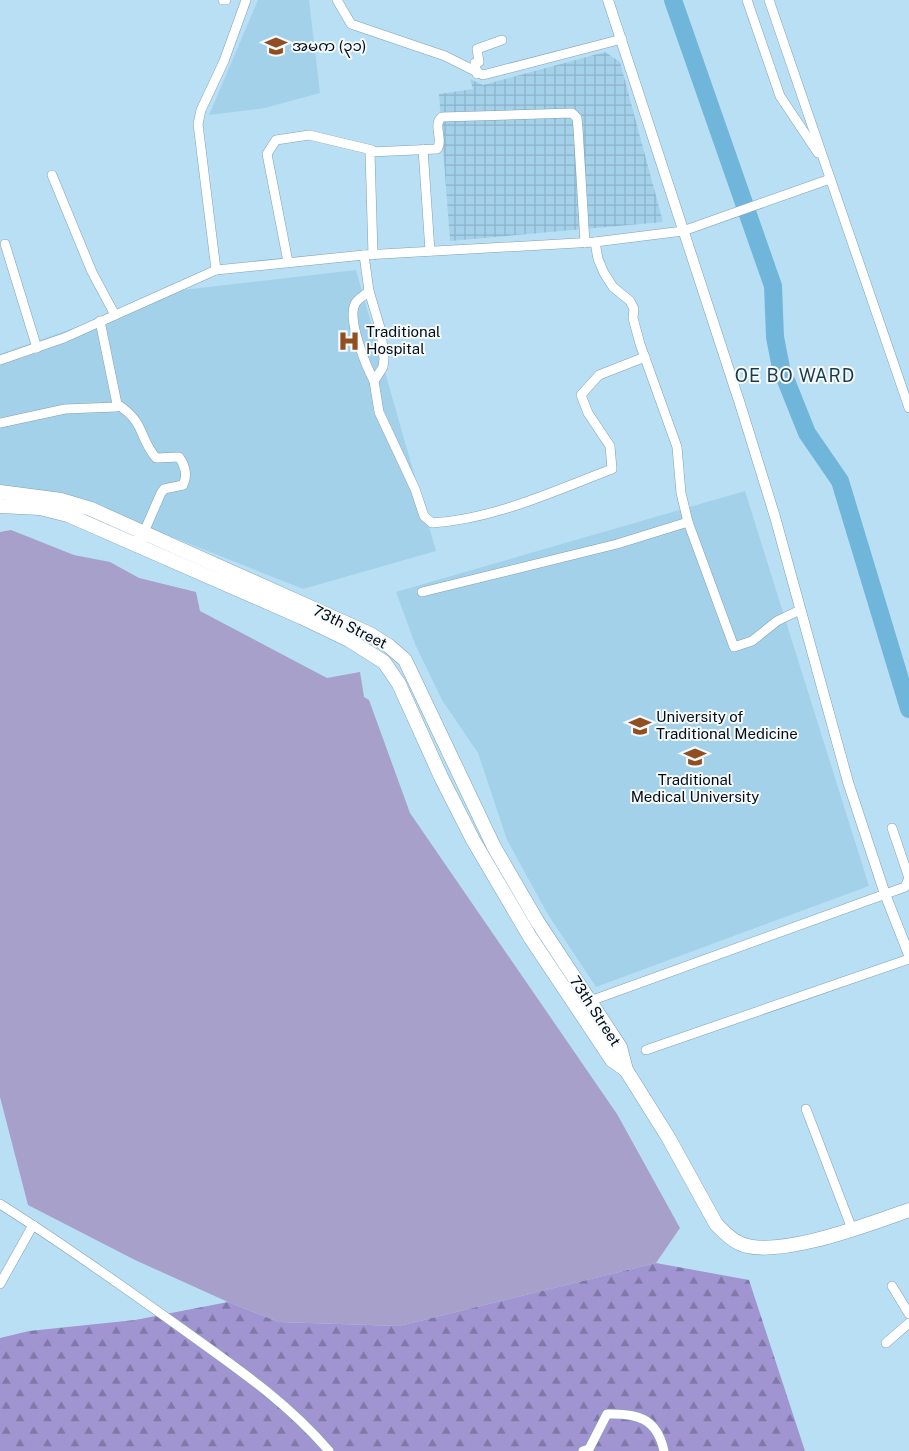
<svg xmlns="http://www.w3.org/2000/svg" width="909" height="1451" viewBox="0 0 909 1451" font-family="'Public Sans','Noto Sans Myanmar',sans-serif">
	<defs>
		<pattern id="industrial-grid" width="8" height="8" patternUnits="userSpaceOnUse" patternTransform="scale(1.25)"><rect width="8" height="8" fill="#a4d1ea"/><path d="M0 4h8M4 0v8" fill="none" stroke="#8cb2c8"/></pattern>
		<pattern id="forest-firs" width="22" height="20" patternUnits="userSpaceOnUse" patternTransform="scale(1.25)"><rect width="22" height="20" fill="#a095d1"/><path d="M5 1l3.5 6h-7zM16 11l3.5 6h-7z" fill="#8078a8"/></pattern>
	</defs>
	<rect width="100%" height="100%" fill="#b9dff5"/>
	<g fill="#a4d1ea">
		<polygon points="258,0 309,0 320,93 265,108 209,115"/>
		<polygon points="356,270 436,551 303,589 77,499 0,490 0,354 182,290"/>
		<polygon points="745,491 869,886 596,987 547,913 507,840 478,753 442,700 415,644 396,592"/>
	</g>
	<polygon fill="url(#industrial-grid)" points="605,52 620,62 663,222 450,241 439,94 473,89 470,79 483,85"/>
	<polygon fill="#a7a0ca" points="11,530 74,555 110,562 139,578 196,592 200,611 327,678 360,672 364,697 369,700 410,813 617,1114 680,1228 656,1263 399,1326 279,1322 228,1302 135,1260 28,1205 0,1097 0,532"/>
	<polygon fill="url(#forest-firs)" points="656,1263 749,1280 805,1451 0,1451 0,1338 29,1331 135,1320 228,1302 279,1322 399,1326"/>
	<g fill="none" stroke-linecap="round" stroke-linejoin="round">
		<polyline stroke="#70b6da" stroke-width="18" points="673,0 773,286 775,337 781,368 807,433 840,481 909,709"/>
		<g stroke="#7ea2b6" stroke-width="10">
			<g id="minor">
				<polyline points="223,0 226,0"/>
				<polyline points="337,0 351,24 445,56 483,75 622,39"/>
				<polyline points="747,0 780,96 818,153"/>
				<polyline points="769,0 909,408"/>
				<polyline points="477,74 475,63 479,62 477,49 502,40"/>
				<polyline points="423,149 430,251"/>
				<polyline points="52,175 92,272 115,315"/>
				<polyline points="595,242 598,259 604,273 613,287 630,301 634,309 633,318 640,344 677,447 681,493 688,522 734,647 752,641 777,621 800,610"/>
				<polyline points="5,244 37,348"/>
				<path d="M364,255L369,291L381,331L384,359L383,367L374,381L379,412L415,489L424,516L432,523C495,519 554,491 612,469L610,446L588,413L581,395L599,375L645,357"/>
				<path d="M373,255L370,152L437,149C444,140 432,124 442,117L572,113L577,118L578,128L585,243"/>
				<polyline points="288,262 267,154 276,140 309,135 372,150"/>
				<polyline points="216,270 198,124 201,110 224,61 246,0"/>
				<path d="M369,291C365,295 357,299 355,304C347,320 366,366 374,381"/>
				<polyline points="0,360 64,338 216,270 364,255 595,242 683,231 830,179"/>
				<path d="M117,404C146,423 138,436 156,458L179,457C185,465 188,476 183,485L164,489L161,493L144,532"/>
				<polyline points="0,423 65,409 116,407 117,404 100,321"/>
				<polyline points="422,592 617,544 688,522"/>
				<polyline points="590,1001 905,887 909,878 892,828"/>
				<polyline points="646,1050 909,959"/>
				<polyline points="806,1109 852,1229"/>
				<path d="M0,1204C62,1243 121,1285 181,1328C235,1367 285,1400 329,1451"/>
				<polyline points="0,1284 33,1225"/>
				<polyline points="892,1286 909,1314"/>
				<polyline points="886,1343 909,1323"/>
				<path d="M583,1451L589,1449L607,1414C637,1413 657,1418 664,1451"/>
			</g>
		</g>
		<g stroke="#7ea2b6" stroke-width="11">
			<polyline id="tertiary" points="608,0 741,407 775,517 848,782 885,894 909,955"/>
		</g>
		<g stroke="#7ea2b6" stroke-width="15">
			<g id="primary">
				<path d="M0,492L61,500L91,509L370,634L389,646L405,660L494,847L537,921L620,1047L626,1070L668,1137L716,1224C723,1231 730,1239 739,1243C774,1261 872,1223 909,1210"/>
				<polyline points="0,506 40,508 68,515 301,617 349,640 384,662 399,684 441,777 473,840 530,937 612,1060 626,1070"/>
			</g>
		</g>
		<g stroke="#7ea2b6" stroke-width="15">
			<polyline id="trunk" points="137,545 144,532"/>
		</g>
		<use href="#minor" stroke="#fff" stroke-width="9"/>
		<use href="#tertiary" stroke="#fff" stroke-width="10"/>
		<use href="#primary" stroke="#fff" stroke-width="14"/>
		<use href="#trunk" stroke="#fff" stroke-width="14"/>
	</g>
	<defs>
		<g id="school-bare" transform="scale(1.725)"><path d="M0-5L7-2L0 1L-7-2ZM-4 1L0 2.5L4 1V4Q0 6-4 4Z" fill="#914e1e" stroke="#f6fafc" stroke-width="2.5" paint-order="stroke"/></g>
		<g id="hospital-bare" transform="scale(1.725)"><path d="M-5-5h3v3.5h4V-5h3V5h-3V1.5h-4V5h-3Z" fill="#914e1e" stroke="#f6fafc" stroke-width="2.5" paint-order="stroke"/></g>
		<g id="university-bare" transform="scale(1.725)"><path d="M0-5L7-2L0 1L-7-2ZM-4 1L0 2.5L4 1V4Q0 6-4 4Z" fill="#914e1e" stroke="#f6fafc" stroke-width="2.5" paint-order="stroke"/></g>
	</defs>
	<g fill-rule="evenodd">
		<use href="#school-bare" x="276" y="46"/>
		<use href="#hospital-bare" x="349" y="341"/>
		<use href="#university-bare" x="640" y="726"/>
		<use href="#university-bare" x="695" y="757"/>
	</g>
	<g text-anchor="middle" stroke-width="4" stroke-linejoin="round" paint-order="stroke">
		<g font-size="15" fill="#030e15" stroke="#f6fafc" text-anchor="start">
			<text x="292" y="51">အမက (၃၁)</text>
			<text x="366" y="337">Traditional<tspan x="366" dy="17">Hospital</tspan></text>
			<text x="656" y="722">University of<tspan x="656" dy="17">Traditional Medicine</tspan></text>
			<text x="695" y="785" text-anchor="middle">Traditional<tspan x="695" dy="17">Medical University</tspan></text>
		</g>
		<g font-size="15" fill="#030e15" stroke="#f6fafc">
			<text transform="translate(350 627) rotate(26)" y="5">73th Street</text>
			<text transform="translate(595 1011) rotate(57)" y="5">73th Street</text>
		</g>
		<g font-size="18" letter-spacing="1" fill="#193b4c" stroke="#f6fafc">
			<text x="795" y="382">OE BO WARD</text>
		</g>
	</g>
</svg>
